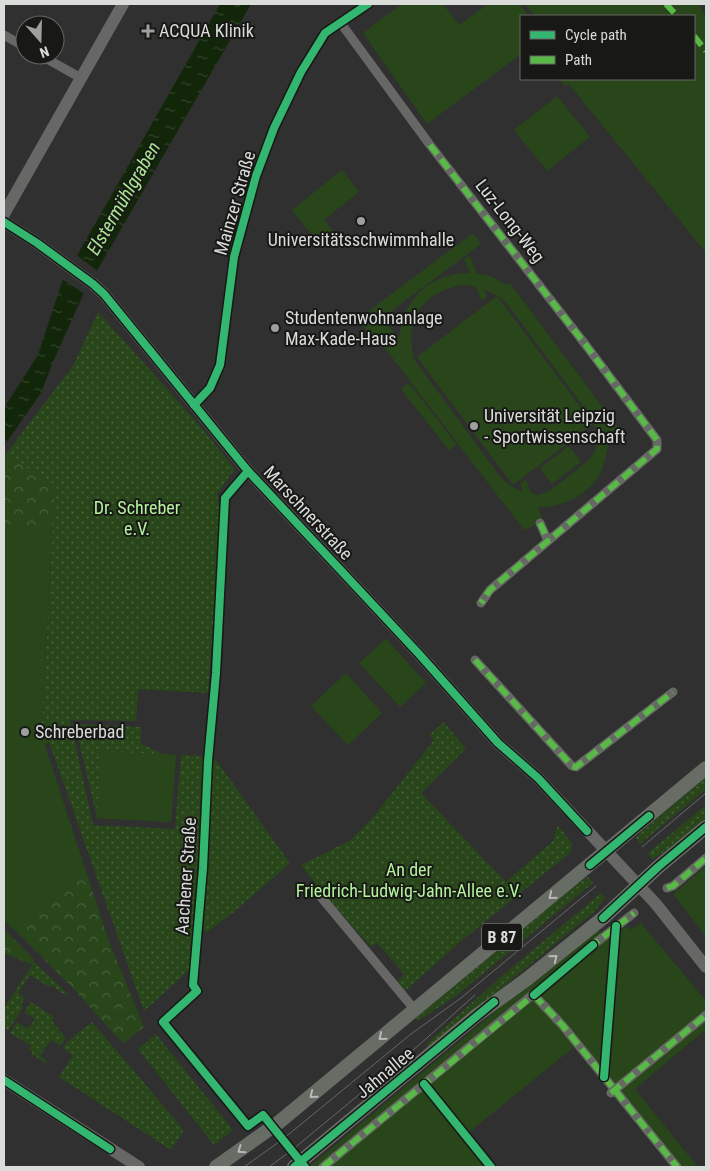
<svg xmlns="http://www.w3.org/2000/svg" width="710" height="1171" viewBox="0 0 710 1171" font-family="'Roboto Condensed',sans-serif">
	<defs>
		<pattern id="grass-dots" width="8" height="8" patternUnits="userSpaceOnUse" patternTransform="scale(1.25)"><rect width="8" height="8" fill="#28461a"/><path d="M2 2h.1M6 6h.1" fill="none" stroke="#47603b" stroke-width="1.8" stroke-linecap="round"/></pattern>
		<pattern id="forest-crowns" width="20" height="18" patternUnits="userSpaceOnUse" patternTransform="scale(1.25)"><rect width="20" height="18" fill="#28461a"/><path d="M2 6a3 3 0 1 1 6 0M12 15a3 3 0 1 1 6 0" fill="none" stroke="#47603b"/></pattern>
		<pattern id="water-ripples" width="26" height="14" patternUnits="userSpaceOnUse" patternTransform="scale(1.25)"><rect width="26" height="14" fill="#122609"/><path d="M2 4q2-2 4 0t4 0M15 11q2-2 4 0t4 0" fill="none" stroke="#34452c"/></pattern>
	</defs>
	<rect width="100%" height="100%" fill="#2f302f"/>
	<g fill="url(#grass-dots)">
		<polygon points="98,312 201,427 235,469 217,494 221,513 208,693 138,689 136,721 70,720 93,825 175,829 181,755 202,756 205,759 190,969 144,1011 42,722 55,485 5,455 73,366"/>
		<polygon points="444,722 466,749 421,793 506,882 553,841 558,825 572,844 571,852 460,942 405,991 397,982 404,974 377,943 371,947 322,892 301,865 351,840 374,816 434,740 429,735"/>
		<polygon points="75,724 141,727 141,744 163,754 176,755 171,822 97,818"/>
		<polygon points="215,760 218,763 290,863 235,911 206,933 203,927 211,765 212,761"/>
		<polygon points="706,777 706,789 640,844 636,838 642,831"/>
		<polygon points="706,805 706,819 671,848 652,859 648,853"/>
		<polygon points="588,877 593,883 456,996 418,1021 416,1018 573,887"/>
		<polygon points="601,893 605,898 595,911 429,1048 426,1044 503,975"/>
		<polygon points="34,962 69,995 65,995 51,985 49,987 30,975 18,993 25,998 21,1005 23,1007 8,1031 4,1028 4,1008"/>
		<polygon points="31,1002 54,1017 52,1021 66,1038 60,1046 51,1040 40,1056 47,1061 45,1063 31,1054 33,1052 29,1049 31,1046 10,1033 17,1022 28,1029 35,1019 24,1012"/>
		<polygon points="92,1022 184,1130 171,1150 59,1077 73,1055 63,1048 66,1043"/>
		<polygon points="156,1034 233,1130 214,1145 138,1049"/>
	</g>
	<g fill="url(#forest-crowns)">
		<polygon points="5,455 55,485 52,534 24,527 4,525"/>
		<polygon points="49,759 110,944 144,1027 124,1043 116,1036 73,988 4,919 4,859"/>
		<polygon points="4,929 33,958 34,962 32,965 4,953"/>
	</g>
	<g fill="#28461a" fill-rule="evenodd">
		<polygon points="402,4 443,4 459,25 488,4 519,4 529,16 521,16 521,54 427,124 363,33"/>
		<polygon points="525,4 699,4 706,18 706,253 569,84 565,86 559,79 694,79 694,16 535,16"/>
		<polygon points="557,96 590,137 547,171 514,130"/>
		<polygon points="342,170 359,192 324,220 335,234 320,245 292,210"/>
		<polygon points="473,233 481,244 382,318 395,334 379,347 358,319"/>
		<path d="M470,256L477,274L490,276L507,285L510,283L623,434L608,445C606,456 604,466 599,476C586,496 561,508 538,507L544,522L524,530L384,347C388,344 397,339 399,335C402,327 402,319 406,312C418,286 442,273 470,273L464,259ZM464,285L476,287L481,300L487,298L484,289L501,298L508,305L592,418C604,448 595,457 571,474C563,481 554,488 545,493L537,495L532,494L526,480L520,483L523,492L512,487L501,478L414,359C403,319 424,291 464,285Z"/>
		<polygon points="497,296 593,424 513,485 417,357"/>
		<polygon points="409,383 457,445 449,450 401,389"/>
		<polygon points="569,446 581,462 552,484 540,468"/>
		<polygon points="4,525 24,527 52,534 42,722 49,742 45,745 85,871 13,929 4,919"/>
		<polygon points="386,639 426,683 400,707 359,663"/>
		<polygon points="346,673 382,713 348,745 311,706"/>
		<polygon points="101,751 176,755 171,822 97,818"/>
		<polygon points="706,866 706,936 673,894"/>
		<polygon points="641,923 706,1001 706,1029 635,1089 698,1167 672,1167 574,1047 468,1133 496,1167 309,1167 513,997 595,930 610,936 628,926 631,930"/>
	</g>
	<polygon fill="url(#water-ripples)" points="220,4 251,4 83,295 53,362 41,393 4,446 4,408 38,355 62,282"/>
	<polygon fill="#2f302f" points="75,254 99,272 86,295 62,279"/>
	<g fill="none" stroke-linecap="round" stroke-linejoin="round">
		<g stroke="#676866" stroke-width="9">
			<polyline points="340,22 430,145 585,344 657,440 657,449 490,590 481,603"/>
			<polyline points="4,35 25,47"/>
			<polyline points="40,55 81,78"/>
			<polyline points="194,405 210,388 220,365 234,257 256,176 274,128 301,72 325,33 368,4"/>
			<polyline points="540,523 548,541"/>
			<polyline points="475,660 572,766 576,767 673,692"/>
			<polyline points="667,888 673,886 706,858"/>
			<polyline points="321,897 415,1010"/>
			<polyline points="534,995 563,1026 677,1167"/>
			<polyline points="604,1077 616,926"/>
			<polyline points="424,1084 491,1167"/>
			<polyline points="611,1093 706,1015"/>
			<polyline points="323,1167 593,945 634,913"/>
		</g>
		<g stroke="#676866" stroke-width="12">
			<polyline points="4,214 123,4"/>
			<polyline points="4,222 37,243 93,284 104,294 248,471 419,654 498,743 538,778 656,904 706,967"/>
			<polyline points="4,1080 139,1167"/>
		</g>
		<g stroke="#676c65" stroke-width="14">
			<polyline points="216,1167 278,1123 706,768"/>
			<polyline points="294,1167 476,1016 527,979 603,918 658,867 706,827"/>
		</g>
		<g stroke="#666766" stroke-width="1">
			<polyline points="4,218 125,4"/>
			<polyline points="642,847 706,793"/>
			<polyline points="4,1078 142,1167"/>
			<polyline points="244,1167 283,1139 411,1034 461,998 596,886"/>
			<polyline points="269,1167 292,1150 419,1045 475,995"/>
		</g>
		<g stroke="#58b947" stroke-width="6" stroke-dasharray="12 6" stroke-linecap="butt">
			<polyline points="666,4 677,16"/>
			<polyline points="694,36 706,51"/>
			<polyline points="430,145 585,344 657,440 657,449 490,590 481,603"/>
			<polyline points="540,523 548,541"/>
			<polyline points="475,660 572,766 576,767 673,692"/>
			<polyline points="667,888 673,886 706,858"/>
			<polyline points="589,948 634,913"/>
			<polyline points="534,995 563,1026 677,1167"/>
			<polyline points="611,1093 706,1015"/>
			<polyline points="323,1167 536,993"/>
		</g>
		<g stroke="#181917" stroke-width="11">
			<g id="cycleway">
				<polyline points="4,222 37,243 93,284 104,294 248,471 419,654 498,743 538,778 587,831"/>
				<polyline points="194,405 210,388 220,365 234,257 256,176 274,128 301,72 325,33 368,4"/>
				<polyline points="248,471 225,498 216,673 208,761 203,868 193,985 197,991 163,1022 248,1126 263,1115 305,1167"/>
				<polyline points="590,865 649,816"/>
				<polyline points="603,918 658,867 706,827"/>
				<polyline points="534,995 593,945"/>
				<polyline points="604,1077 616,926"/>
				<polyline points="4,1080 110,1149"/>
				<polyline points="424,1084 491,1167"/>
				<polyline points="294,1167 494,1002"/>
			</g>
		</g>
		<use href="#cycleway" stroke="#33b770" stroke-width="8"/>
	</g>
	<defs><path id="oneway-chevron" d="M-2-3.5L2.5 0L-2 3.5" fill="none" stroke-width="1.6" stroke-linecap="round" stroke-linejoin="round" transform="scale(1.25)"/></defs>
	<g stroke="#b8bab7">
		<use href="#oneway-chevron" transform="translate(552 896) rotate(141)"/>
		<use href="#oneway-chevron" transform="translate(554 958) rotate(-39)"/>
		<use href="#oneway-chevron" transform="translate(382 1037) rotate(140)"/>
		<use href="#oneway-chevron" transform="translate(313 1095) rotate(141)"/>
		<use href="#oneway-chevron" transform="translate(241 1150) rotate(145)"/>
	</g>
	<g fill="#9ea09e" stroke="#181917" stroke-width="2">
		<path d="M145.5 23.5h5v5h5v5h-5v5h-5v-5h-5v-5h5z"/>
		<circle cx="361" cy="221" r="5"/>
		<circle cx="275" cy="328" r="5"/>
		<circle cx="474" cy="426" r="5"/>
		<circle cx="25" cy="732" r="5"/>
	</g>
	<g text-anchor="middle" stroke-width="4" stroke-linejoin="round" paint-order="stroke">
		<rect fill="#181917" stroke="#a0a2a0" stroke-width="1" x="482" y="923.5" width="40" height="27" rx="4"/>
		<g font-size="16" font-weight="bold" fill="#dadcda">
			<text x="502" y="943">B 87</text>
		</g>
		<g font-size="18" fill="#dadcda" stroke="#181917" text-anchor="start">
			<text x="159" y="37">ACQUA Klinik</text>
			<text x="361" y="246" text-anchor="middle">Universitätsschwimmhalle</text>
			<text x="285" y="324">Studentenwohnanlage<tspan x="285" dy="21">Max-Kade-Haus</tspan></text>
			<text x="484" y="422">Universität Leipzig<tspan x="484" dy="21">- Sportwissenschaft</tspan></text>
			<text x="35" y="738">Schreberbad</text>
		</g>
		<g font-size="18" fill="#dadcda" stroke="#181917">
			<text transform="translate(235 203) rotate(-74)" y="6">Mainzer Straße</text>
			<text transform="translate(510 221) rotate(52)" y="6">Luz-Long-Weg</text>
			<text transform="translate(308 513) rotate(47)" y="6">Marschnerstraße</text>
			<text transform="translate(186 876) rotate(-86)" y="6">Aachener Straße</text>
			<text transform="translate(385 1073) rotate(-40)" y="6">Jahnallee</text>
		</g>
		<g font-size="18" fill="#b4f39b" stroke="#181917">
			<text x="137" y="514">Dr. Schreber<tspan x="137" dy="21">e.V.</tspan></text>
			<text x="409" y="876">An der<tspan x="409" dy="21">Friedrich-Ludwig-Jahn-Allee e.V.</tspan></text>
		</g>
		<g font-size="19" font-style="italic" fill="#a8e68f" stroke="#181917">
			<text transform="translate(123 198) rotate(-60)" y="7">Elstermühlgraben</text>
		</g>
	</g>
	<rect width="710" height="1171" fill="none" stroke="#dadcda" stroke-width="10"/>
	<rect x="520" y="15" width="175" height="65" fill="#181917" stroke="#666765"/>
	<rect x="530" y="31" width="25" height="8" fill="#33b770" stroke="#666765"/>
	<text x="565" y="40" font-size="15" fill="#dadcda">Cycle path</text>
	<rect x="530" y="56" width="25" height="8" fill="#58b947" stroke="#666765"/>
	<text x="565" y="65" font-size="15" fill="#dadcda">Path</text>
	<g transform="translate(40 40) rotate(160)"><circle r="24" fill="#181917" stroke="#666765"/>
	<path d="M0-4L9 19L0 12L-9 19Z" fill="#9ea09e"/>
	<text y="-8" font-size="14" font-weight="bold" text-anchor="middle" fill="#dadcda">N</text>
	</g>
</svg>
